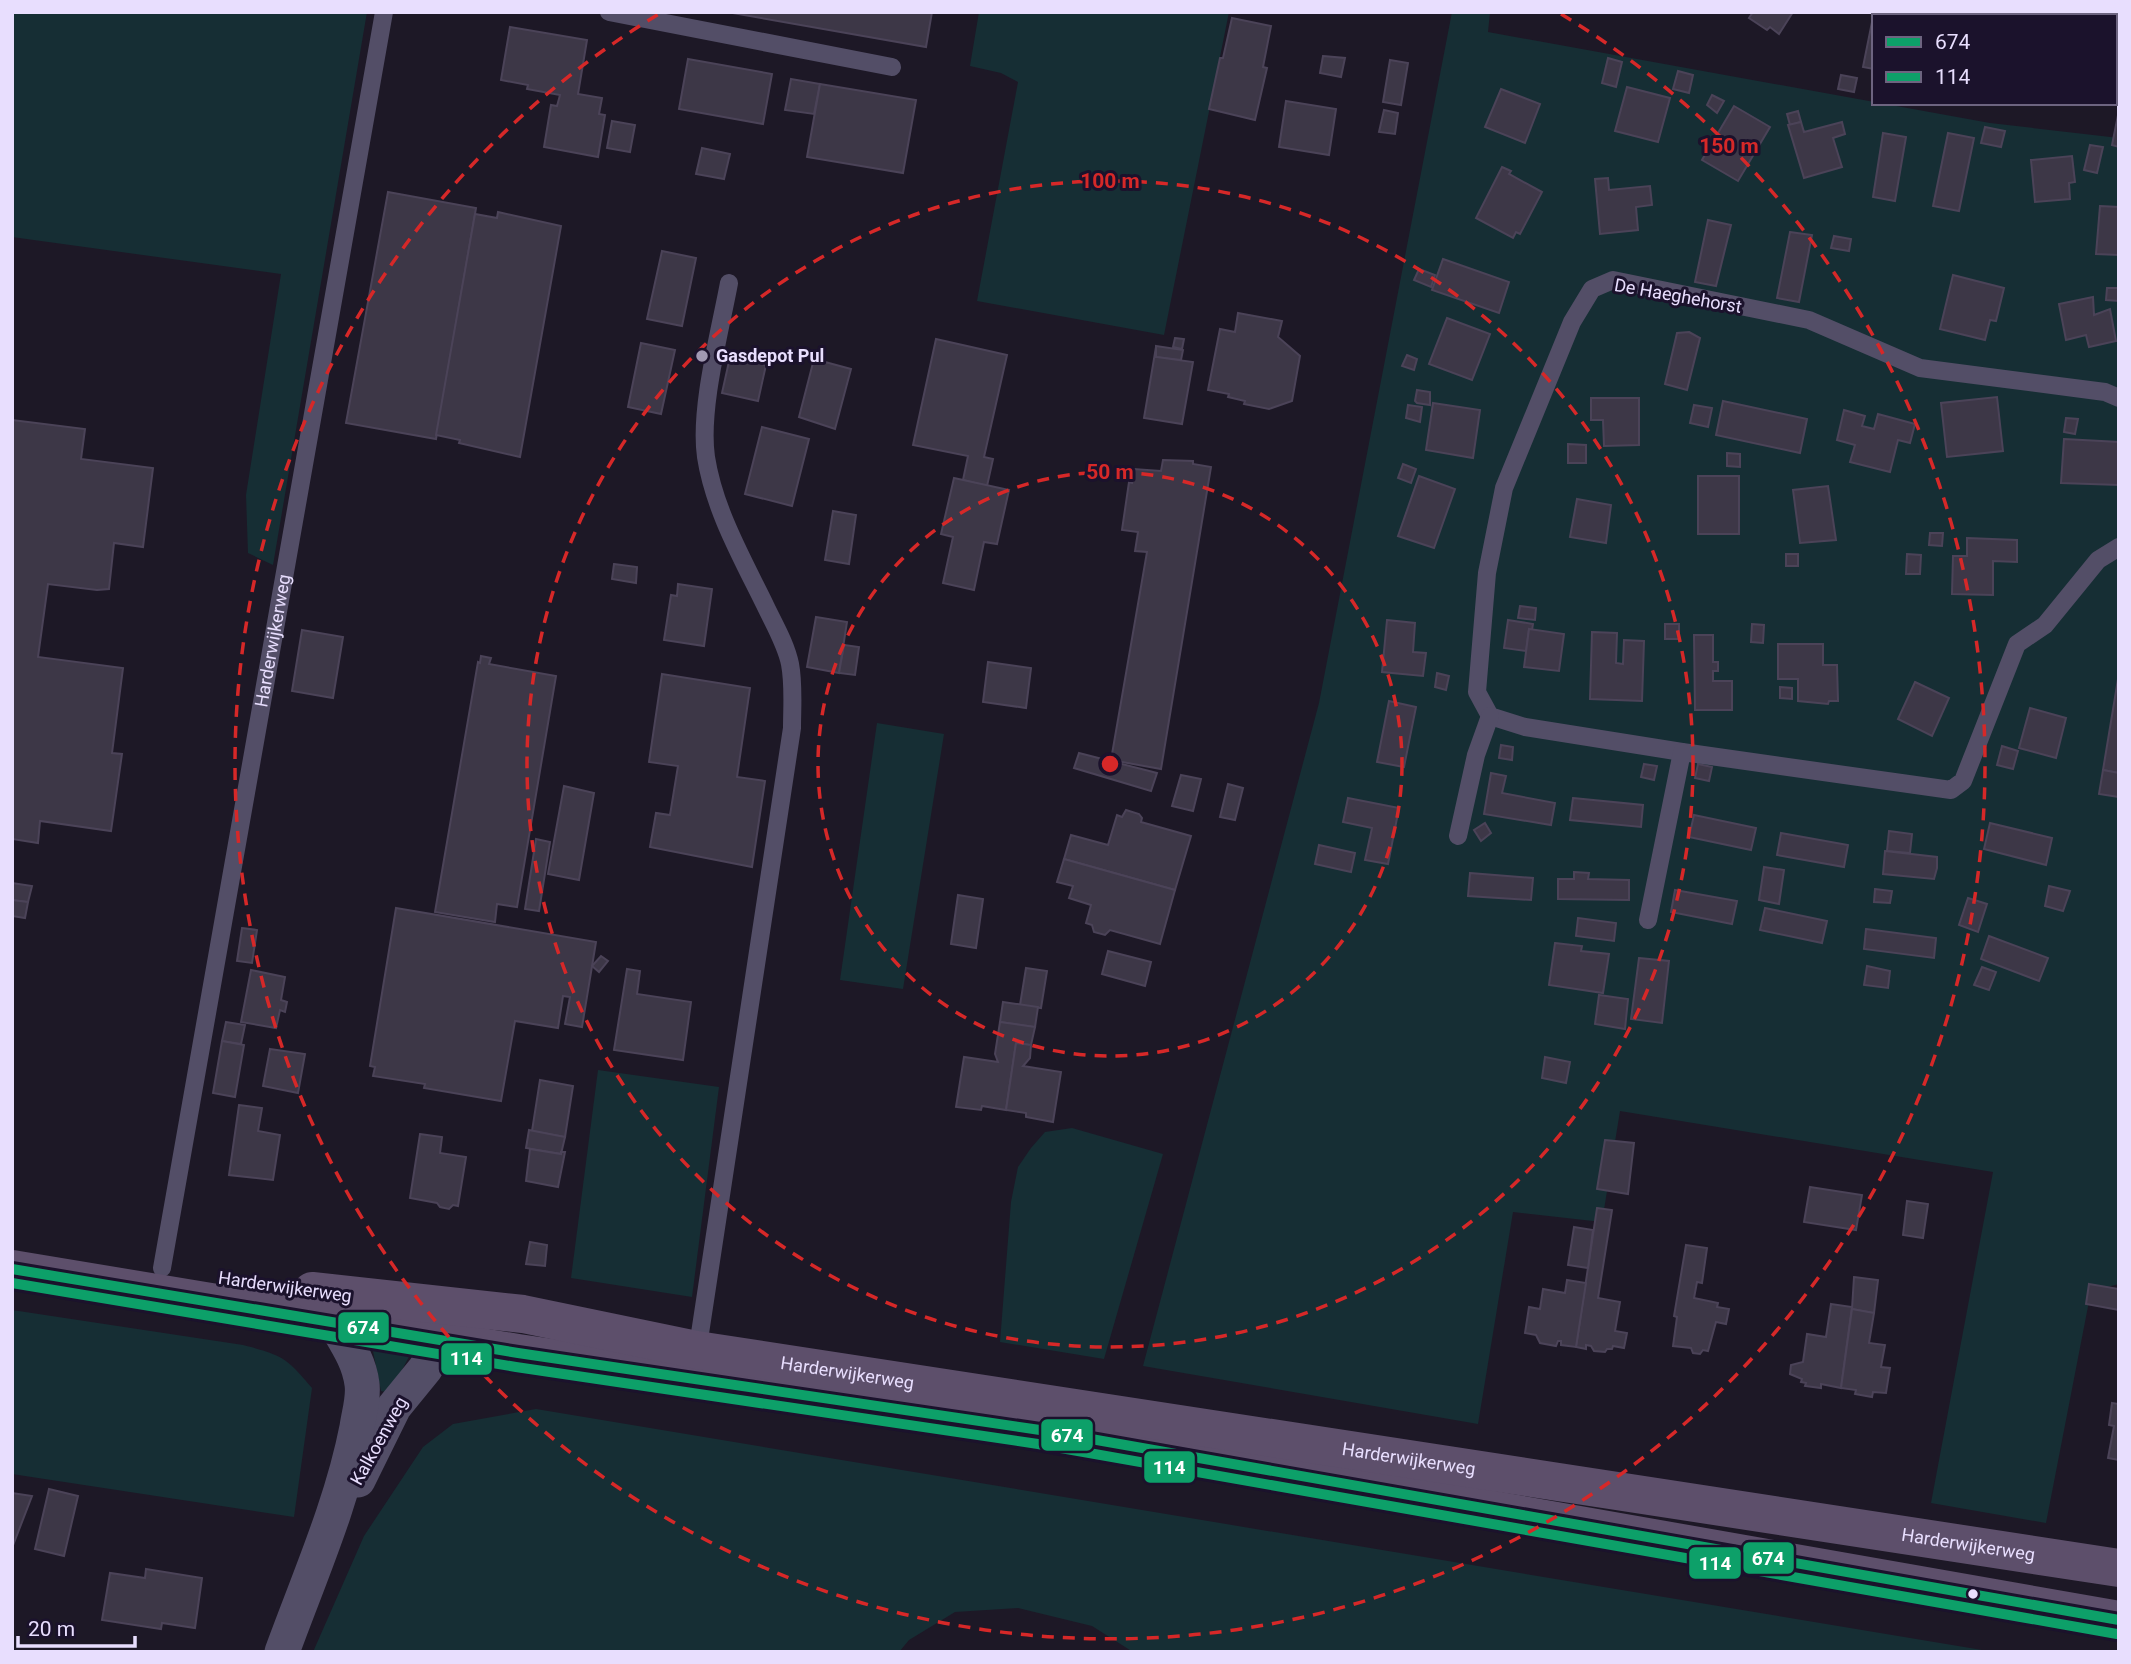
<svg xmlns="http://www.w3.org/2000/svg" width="2131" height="1664" viewBox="0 0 2131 1664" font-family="Roboto,sans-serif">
	<rect width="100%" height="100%" fill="#1d1826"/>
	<g fill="#162e34">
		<polygon points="12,12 367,12 273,565 248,553 246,495 281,274 12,237"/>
		<polygon points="979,12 1229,12 1164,335 977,301 1018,82 1001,73 970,66"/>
		<polygon points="1452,12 1490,12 1488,32 1990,123 2119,138 2119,1284 2091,1291 2046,1523 1931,1503 1993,1172 1620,1111 1602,1222 1513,1212 1478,1424 1143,1366 1319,703"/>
		<polygon points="877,723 944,734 903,989 840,980"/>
		<polygon points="598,1070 719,1087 692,1297 571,1278"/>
		<polygon points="1072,1128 1163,1154 1104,1359 1000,1342 1011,1202 1018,1167 1031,1148 1045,1132"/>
		<path d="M12,1310L243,1345C282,1355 286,1357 312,1388L294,1517L12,1474Z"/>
		<polygon points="372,1346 414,1347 390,1393 381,1391"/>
		<polygon points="536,1409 1994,1652 1133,1652 1092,1626 1018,1608 955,1612 909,1640 899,1652 313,1652 364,1536 423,1447 453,1424"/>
	</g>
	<g fill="#3d3747" stroke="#4b4358" stroke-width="2">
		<polygon points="727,12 932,12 926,47"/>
		<polygon points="1753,12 1793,12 1779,34 1770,27 1767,30 1749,18"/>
		<polygon points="1874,12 1921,14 1920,16 1874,16 1874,69 1863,67"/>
		<polygon points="2109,12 2119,12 2119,48 2115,35 2115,16 2110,16"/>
		<polygon points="1232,18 1271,26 1263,67 1267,68 1255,120 1209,109 1220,58 1223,58"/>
		<polygon points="510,27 587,40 578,94 602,98 599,114 605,115 598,157 544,147 551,105 557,106 560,95 527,89 528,85 501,80"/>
		<polygon points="2115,55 2119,56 2119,100 2115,99"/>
		<polygon points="1323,56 1345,58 1341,77 1320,73"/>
		<polygon points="1608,58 1622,62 1616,87 1602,83"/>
		<polygon points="688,59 772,74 763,124 679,109"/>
		<polygon points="1390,60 1408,63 1401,105 1383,102"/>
		<polygon points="1678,71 1693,75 1689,93 1673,89"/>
		<polygon points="1841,75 1857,78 1854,92 1838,89"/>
		<polygon points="791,79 820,84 814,114 785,110"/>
		<polygon points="820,84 916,100 903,173 807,157"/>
		<polygon points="1627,87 1670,98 1658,142 1615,131"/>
		<polygon points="1501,89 1540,104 1525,143 1485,127"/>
		<polygon points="1712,95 1724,101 1717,113 1707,105"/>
		<polygon points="1286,101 1336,109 1329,155 1279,147"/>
		<polygon points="1734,106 1770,127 1738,181 1702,160"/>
		<polygon points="1384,110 1398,113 1395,134 1379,132"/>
		<polygon points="1798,111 1801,122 1790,125 1787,114"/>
		<polygon points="2118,115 2119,116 2119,147 2112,145"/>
		<polygon points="612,121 635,125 630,152 607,148"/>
		<polygon points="1801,122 1804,132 1842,122 1845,134 1833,138 1842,167 1804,178 1788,125"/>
		<polygon points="1985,127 2005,131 2001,147 1981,143"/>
		<polygon points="1883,133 1906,137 1895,201 1873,197"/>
		<polygon points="1948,133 1974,138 1959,211 1933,206"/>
		<polygon points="2090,145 2103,147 2097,173 2084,170"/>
		<polygon points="702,148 730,154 724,179 696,174"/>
		<polygon points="2072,156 2075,182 2069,183 2070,199 2035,202 2031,160"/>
		<polygon points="1502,167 1511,171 1509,174 1542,192 1520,234 1516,232 1513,238 1476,218"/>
		<polygon points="1608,178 1609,190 1650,186 1652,205 1636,207 1638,230 1600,234 1595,179"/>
		<polygon points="388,192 476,208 436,439 346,423"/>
		<polygon points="2100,206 2119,207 2119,255 2096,254"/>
		<polygon points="498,212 561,226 520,457 459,443 460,440 436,435 475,214 497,218"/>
		<polygon points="1708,220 1731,225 1716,286 1695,282"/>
		<polygon points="1790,232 1812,235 1799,302 1777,298"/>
		<polygon points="1834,236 1851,239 1849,251 1831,248"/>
		<polygon points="662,251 696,258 682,326 647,319"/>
		<polygon points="1443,259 1509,282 1499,313 1432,290"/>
		<polygon points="1419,269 1435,275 1431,287 1414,280"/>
		<polygon points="1953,275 2004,288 1996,321 1990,320 1985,340 1940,329"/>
		<polygon points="2107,288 2119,288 2119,301 2106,300"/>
		<polygon points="2093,297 2094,315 2110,309 2116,341 2089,347 2086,335 2066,340 2059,304"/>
		<polygon points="1238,313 1282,321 1278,337 1300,356 1292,401 1269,409 1244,404 1245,401 1228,397 1229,394 1208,390 1220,329 1235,332"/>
		<polygon points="1447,318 1490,334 1472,380 1429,364"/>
		<polygon points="1689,332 1700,338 1687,390 1665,384 1677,333"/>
		<polygon points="1175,338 1184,339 1182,349 1173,347"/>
		<polygon points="936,339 1007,355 984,457 993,459 987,486 963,480 968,456 913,445"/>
		<polygon points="641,343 675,350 661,414 628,407"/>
		<polygon points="1156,346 1183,350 1181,360 1156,357"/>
		<polygon points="1156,347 1156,357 1193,362 1182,424 1144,418"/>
		<polygon points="1407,355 1417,359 1414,370 1402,366"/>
		<polygon points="730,357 766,365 758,401 722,393"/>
		<polygon points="814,359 851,369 835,429 799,417"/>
		<polygon points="1417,390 1430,392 1430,405 1417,403 1415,401"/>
		<polygon points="1997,397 2003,451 1947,457 1941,403"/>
		<polygon points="1591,398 1639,398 1639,445 1604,446 1603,420 1591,420"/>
		<polygon points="1723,401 1807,419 1800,453 1716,435"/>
		<polygon points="1433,403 1480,410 1473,458 1426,450"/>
		<polygon points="1408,405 1422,407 1420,422 1406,418"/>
		<polygon points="1694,405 1712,408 1708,427 1690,423"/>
		<polygon points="1844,410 1865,416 1862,426 1874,429 1878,414 1915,424 1910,443 1898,440 1890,472 1850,462 1855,445 1837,440"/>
		<polygon points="2066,418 2078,419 2075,434 2064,432"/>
		<polygon points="12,420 85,429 81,459 153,468 143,547 114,543 109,589 97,590 48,584 38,657 123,668 112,753 122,754 111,831 40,821 38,843 12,839"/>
		<polygon points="762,427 809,439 792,506 745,494"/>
		<polygon points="2064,439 2119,442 2119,485 2061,483"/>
		<polygon points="1568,444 1586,445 1586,463 1568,463"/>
		<polygon points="1727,453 1740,454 1740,467 1727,466"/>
		<polygon points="1163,460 1193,461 1193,464 1211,467 1161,769 1111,760 1147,552 1135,551 1138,532 1122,530 1129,482 1132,483 1134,469 1161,471"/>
		<polygon points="1403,464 1416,469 1411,483 1398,478"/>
		<polygon points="1419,476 1455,489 1434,548 1398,536"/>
		<rect x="1698" y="476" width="41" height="58"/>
		<polygon points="954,478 1009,490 997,544 984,542 974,590 943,583 953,537 941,534"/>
		<polygon points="1828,486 1836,540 1800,543 1793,490"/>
		<polygon points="1577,499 1611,505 1606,543 1570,537"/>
		<polygon points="833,511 856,515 849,564 825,560"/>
		<polygon points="1930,533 1943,533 1942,546 1929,545"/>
		<polygon points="1967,538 2017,540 2017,562 1993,561 1993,595 1952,594 1953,556 1967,556"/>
		<rect x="1786" y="554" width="12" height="12"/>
		<polygon points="1907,554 1921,555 1920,574 1906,574"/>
		<polygon points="614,564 637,567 636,583 612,579"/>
		<polygon points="678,584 712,589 704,646 664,640 671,595 677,596"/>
		<polygon points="1520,606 1536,608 1535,620 1518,618"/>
		<polygon points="816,617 847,622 839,673 807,667"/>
		<polygon points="1387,620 1415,623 1413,652 1426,653 1423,676 1382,672"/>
		<polygon points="1508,620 1533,624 1532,630 1529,629 1526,651 1504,648"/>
		<rect x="1665" y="624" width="14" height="15"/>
		<polygon points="1752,624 1764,625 1763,643 1751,642"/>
		<polygon points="1529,629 1564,634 1559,671 1524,667"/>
		<polygon points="302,630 343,637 333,698 292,691"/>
		<polygon points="1592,632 1617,633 1616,663 1623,664 1624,640 1644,641 1642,701 1590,699"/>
		<polygon points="1694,635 1713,635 1713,662 1718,662 1718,671 1713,671 1713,681 1732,681 1732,710 1695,710"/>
		<polygon points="1778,644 1823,644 1823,665 1837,665 1838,701 1829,701 1828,704 1798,701 1798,679 1778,679"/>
		<polygon points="844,645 859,647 855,675 839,673"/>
		<polygon points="481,656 491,658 489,664 556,676 517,907 497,904 495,922 435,912 478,662 480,663"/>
		<polygon points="988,662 1031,668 1026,708 983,702"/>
		<polygon points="1437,673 1449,676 1446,690 1435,687"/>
		<polygon points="2119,673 2119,773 2103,770"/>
		<polygon points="662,674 750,688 737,777 765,781 752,867 650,847 656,813 670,815 678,766 649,762"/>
		<polygon points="1915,682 1949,698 1932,736 1898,719"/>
		<polygon points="1780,687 1792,688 1792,699 1780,698"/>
		<polygon points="1389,701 1416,707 1404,767 1377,762"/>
		<polygon points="2030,708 2066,718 2056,758 2019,748"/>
		<polygon points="1501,745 1513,747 1512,760 1499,758"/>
		<polygon points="2002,746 2018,751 2013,769 1997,765"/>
		<polygon points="1079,753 1157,773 1151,791 1074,768"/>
		<polygon points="1644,764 1657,766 1654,780 1641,777"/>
		<polygon points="1698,764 1712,767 1709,781 1695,778"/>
		<polygon points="2103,770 2119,773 2119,797 2099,794"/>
		<polygon points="1491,773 1506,776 1502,793 1555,803 1551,825 1484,814"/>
		<polygon points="1181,775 1201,779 1193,811 1172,806"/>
		<polygon points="1228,784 1243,788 1235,820 1220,817"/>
		<polygon points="564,786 594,793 579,880 548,874"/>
		<polygon points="1348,798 1399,808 1388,864 1365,860 1372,828 1343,822"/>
		<polygon points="1573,798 1643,805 1641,827 1570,820"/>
		<polygon points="1126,810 1139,814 1142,818 1141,822 1191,836 1175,890 1064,859 1071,835 1108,845 1117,815 1122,817"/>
		<polygon points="1694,815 1756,828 1751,850 1689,837"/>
		<polygon points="1485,823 1491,833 1481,841 1474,830"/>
		<polygon points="1990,823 2052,838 2046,865 1984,849"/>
		<polygon points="1889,831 1912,834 1910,853 1887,851"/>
		<polygon points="1781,833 1848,845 1844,867 1777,855"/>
		<polygon points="536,839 550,842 539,911 525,909"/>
		<polygon points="1319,845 1355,853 1351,872 1315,864"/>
		<polygon points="1885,851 1937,857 1937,868 1934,879 1883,874"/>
		<polygon points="1064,859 1175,890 1160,944 1110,930 1105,935 1094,932 1092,925 1086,923 1091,905 1069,898 1073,886 1057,882"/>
		<polygon points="1764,867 1784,870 1779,904 1759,900"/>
		<polygon points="1574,872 1589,873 1588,879 1629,880 1629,900 1558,899 1558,879 1574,879"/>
		<polygon points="1470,873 1533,878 1531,900 1468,896"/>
		<polygon points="12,883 32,886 28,902 12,900"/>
		<polygon points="2049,886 2070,891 2063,911 2045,906"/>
		<polygon points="1875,889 1892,891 1890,903 1874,902"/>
		<polygon points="1675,890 1737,901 1732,924 1671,912"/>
		<polygon points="958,895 983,899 976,948 951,944"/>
		<polygon points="1968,898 1987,904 1978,932 1959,925"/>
		<polygon points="12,900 28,902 25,918 12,916"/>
		<polygon points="396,908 596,942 582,1027 565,1024 570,997 563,996 558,1028 515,1021 501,1101 424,1088 425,1084 373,1076 375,1067 370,1066"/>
		<polygon points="1765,908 1827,921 1822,943 1760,930"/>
		<polygon points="1578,918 1616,923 1614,941 1576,936"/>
		<polygon points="242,928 257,930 252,963 237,961"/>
		<polygon points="1866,929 1936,938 1934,958 1864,949"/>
		<polygon points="1989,936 2048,958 2039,981 1981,959"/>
		<polygon points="1555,943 1582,946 1581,951 1609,954 1603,993 1549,985"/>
		<polygon points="1108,951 1151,962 1145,986 1102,974"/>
		<polygon points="601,956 608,961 599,972 592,966"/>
		<polygon points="1639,958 1669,961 1662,1023 1631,1019"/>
		<polygon points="1867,966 1890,971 1888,988 1864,985"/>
		<polygon points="1982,967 1996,972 1989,990 1974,985"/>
		<polygon points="1026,968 1047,971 1041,1008 1020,1005"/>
		<polygon points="627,969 640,971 637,994 691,1002 683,1060 614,1050"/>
		<polygon points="251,970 285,977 281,1000 287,1002 285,1012 280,1010 276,1028 241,1022"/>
		<polygon points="1599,995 1628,999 1625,1029 1595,1024"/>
		<polygon points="1003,1002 1038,1007 1035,1027 1000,1022"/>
		<polygon points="226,1022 245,1025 241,1044 222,1041"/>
		<polygon points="1000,1022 1035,1027 1031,1045 1016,1043 1006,1110 982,1106 981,1110 956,1107 964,1057 998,1062 995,1054"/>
		<polygon points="222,1041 244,1045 235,1097 213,1093"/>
		<polygon points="1016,1043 1031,1045 1030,1058 1023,1066 1061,1072 1053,1122 1026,1117 1026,1113 1006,1110"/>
		<polygon points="270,1049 305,1054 298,1093 263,1086"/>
		<polygon points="1545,1057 1570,1062 1566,1083 1542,1078"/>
		<polygon points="540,1080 573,1086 565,1137 532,1131"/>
		<polygon points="239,1105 262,1108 258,1131 280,1135 273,1180 229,1175"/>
		<polygon points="529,1130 565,1137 561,1154 526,1148"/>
		<polygon points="420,1134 442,1137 440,1153 466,1157 458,1206 453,1205 449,1209 440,1207 437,1203 410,1198"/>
		<polygon points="1605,1140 1634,1143 1628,1194 1597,1189"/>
		<polygon points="530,1149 561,1154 561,1152 565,1152 558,1187 526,1181"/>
		<polygon points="1810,1187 1862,1195 1856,1230 1804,1222"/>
		<polygon points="1907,1201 1928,1204 1923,1238 1903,1235"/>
		<polygon points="1597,1208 1612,1210 1598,1298 1620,1302 1615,1331 1627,1333 1624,1348 1613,1346 1612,1349 1607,1349 1605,1352 1594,1351 1591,1346 1586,1345 1586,1349 1576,1347"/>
		<polygon points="1574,1227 1593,1230 1588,1268 1568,1265"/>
		<polygon points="530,1242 547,1245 545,1266 526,1264"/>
		<polygon points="1686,1245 1707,1248 1702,1283 1697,1282 1694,1298 1718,1303 1717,1307 1729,1309 1726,1324 1716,1322 1708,1351 1703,1350 1700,1354 1693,1353 1691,1348 1673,1346 1677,1317 1674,1316"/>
		<polygon points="1854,1277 1878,1280 1874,1313 1852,1309"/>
		<polygon points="1567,1280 1586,1283 1576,1347 1561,1345 1561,1341 1558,1341 1556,1346 1540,1343 1536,1335 1525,1333 1529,1307 1540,1309 1543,1289 1565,1293"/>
		<polygon points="2089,1284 2119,1289 2119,1310 2086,1304"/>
		<polygon points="1831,1304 1852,1307 1841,1388 1821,1384 1821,1388 1805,1386 1806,1383 1801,1382 1802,1379 1790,1374 1791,1365 1803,1362 1807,1334 1826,1337"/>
		<polygon points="1852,1309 1874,1313 1869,1343 1885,1345 1881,1367 1890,1368 1886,1393 1873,1392 1872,1397 1855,1394 1856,1390 1841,1388"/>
		<polygon points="2112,1403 2119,1404 2119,1460 2108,1458 2114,1426 2109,1425"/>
		<polygon points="49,1489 78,1496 64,1556 35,1549"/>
		<polygon points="12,1493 32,1496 12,1548"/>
		<polygon points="146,1569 202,1578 195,1628 162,1623 161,1629 102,1620 110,1573 145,1578"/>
	</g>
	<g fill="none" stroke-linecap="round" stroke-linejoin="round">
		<g stroke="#534e67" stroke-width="18">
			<polyline points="609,12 892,67"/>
			<polyline points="2119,398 2105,392 1920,368 1809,320 1613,280 1592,289 1572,322 1504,488 1487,573 1477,692 1490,716 1525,727 1682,752 1951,790 1963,781 2017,644 2045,625 2098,560 2119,547"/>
			<polyline points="1458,836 1476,755 1490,716"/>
			<polyline points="1648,920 1682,752"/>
			<path id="s1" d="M162,1268L384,12"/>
			<path d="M697,1353L792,728C792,707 794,685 790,664C786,644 774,624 765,605C742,558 714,509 706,457C699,409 720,332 729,283"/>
		</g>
		<g stroke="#534e67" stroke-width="35">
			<polyline points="358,1480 394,1407 425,1369 443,1339"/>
			<path d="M282,1652C309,1578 342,1504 357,1427C359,1413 364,1398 362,1384C359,1360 345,1341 333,1320"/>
		</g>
		<g stroke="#5d4f6b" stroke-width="38">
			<polyline points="12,1269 518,1353 1040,1430 2119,1620"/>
			<path id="s2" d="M312,1291L523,1314L697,1350L2119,1568"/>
		</g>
		<g stroke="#1b122c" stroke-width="16">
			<polyline id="bus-1" points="12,1269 518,1353 1040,1430 2119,1620"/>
		</g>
		<g stroke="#1b122c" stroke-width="16">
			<polyline id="bus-2" points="12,1283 516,1367 1038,1444 2117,1634"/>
		</g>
		<use href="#bus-1" stroke="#0da069" stroke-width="10"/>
		<use href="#bus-2" stroke="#0da069" stroke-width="10"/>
	</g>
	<g fill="none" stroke="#d62828" stroke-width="3.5" stroke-dasharray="12 9">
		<circle cx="1110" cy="764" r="292"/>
		<circle cx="1110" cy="764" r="583"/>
		<path d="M1561 14A875 875 0 1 1 659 14"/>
	</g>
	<circle fill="#a199b2" stroke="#1b122c" stroke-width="2.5" cx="702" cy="356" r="7"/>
	<circle fill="#e8defe" stroke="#1b122c" stroke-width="2.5" cx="1973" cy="1594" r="6"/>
	<g text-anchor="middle" stroke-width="6" stroke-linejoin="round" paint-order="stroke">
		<g font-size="18" fill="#e8defe" stroke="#1b122c">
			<text transform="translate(1678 296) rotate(10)" y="6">De Haeghehorst</text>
			<text dy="6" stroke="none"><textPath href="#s1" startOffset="637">Harderwijkerweg</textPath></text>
			<text transform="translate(285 1287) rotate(8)" y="6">Harderwijkerweg</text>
			<text dy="6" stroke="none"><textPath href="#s2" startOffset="542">Harderwijkerweg</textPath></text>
			<text transform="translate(379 1441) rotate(-61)" y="6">Kalkoenweg</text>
			<text dy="6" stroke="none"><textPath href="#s2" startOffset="1110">Harderwijkerweg</textPath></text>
			<text dy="6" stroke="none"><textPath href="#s2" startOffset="1676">Harderwijkerweg</textPath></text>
		</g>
		<g font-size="18" font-weight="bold" fill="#e8defe" stroke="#1b122c" text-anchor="start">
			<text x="716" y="362">Gasdepot Pul</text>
		</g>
	</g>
	<circle cx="1110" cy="764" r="10" fill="#d62828" stroke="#1b122c" stroke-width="3.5"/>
	<g font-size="21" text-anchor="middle" font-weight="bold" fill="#d62828" stroke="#1b122c" stroke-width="6" stroke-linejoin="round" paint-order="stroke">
		<text x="1729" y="153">150 m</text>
		<text x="1110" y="188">100 m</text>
		<text x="1110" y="479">50 m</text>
	</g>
	<g stroke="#1b122c" stroke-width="2.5">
		<rect x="337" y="1311" width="53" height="33" rx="7" fill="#0da069"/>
		<rect x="440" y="1342" width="53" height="34" rx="7" fill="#0da069"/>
		<rect x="1040" y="1418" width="54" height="34" rx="7" fill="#0da069"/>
		<rect x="1143" y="1450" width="53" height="34" rx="7" fill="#0da069"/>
		<rect x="1742" y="1541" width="53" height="34" rx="7" fill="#0da069"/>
		<rect x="1688" y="1546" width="54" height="34" rx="7" fill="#0da069"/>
	</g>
	<g font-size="19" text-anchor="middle" font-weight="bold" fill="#fff">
		<text x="363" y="1334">674</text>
		<text x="466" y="1365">114</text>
		<text x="1067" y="1442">674</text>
		<text x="1169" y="1474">114</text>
		<text x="1768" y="1565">674</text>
		<text x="1715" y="1570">114</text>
	</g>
	<rect width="2131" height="1664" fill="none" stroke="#e8defe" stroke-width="28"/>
	<rect x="1872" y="14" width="245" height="91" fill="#1b122c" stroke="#6d6480" stroke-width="2"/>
	<rect x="1886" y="37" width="35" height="10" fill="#0da069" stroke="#6d6480" stroke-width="2"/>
	<text x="1935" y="49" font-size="21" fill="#e8defe">674</text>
	<rect x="1886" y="72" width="35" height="10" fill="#0da069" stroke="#6d6480" stroke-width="2"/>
	<text x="1935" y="84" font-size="21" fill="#e8defe">114</text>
	<path d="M18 1636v10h117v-10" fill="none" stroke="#e8defe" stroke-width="3.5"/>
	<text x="28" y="1636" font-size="21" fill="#e8defe" stroke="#1b122c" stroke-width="5" paint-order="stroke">20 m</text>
</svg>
